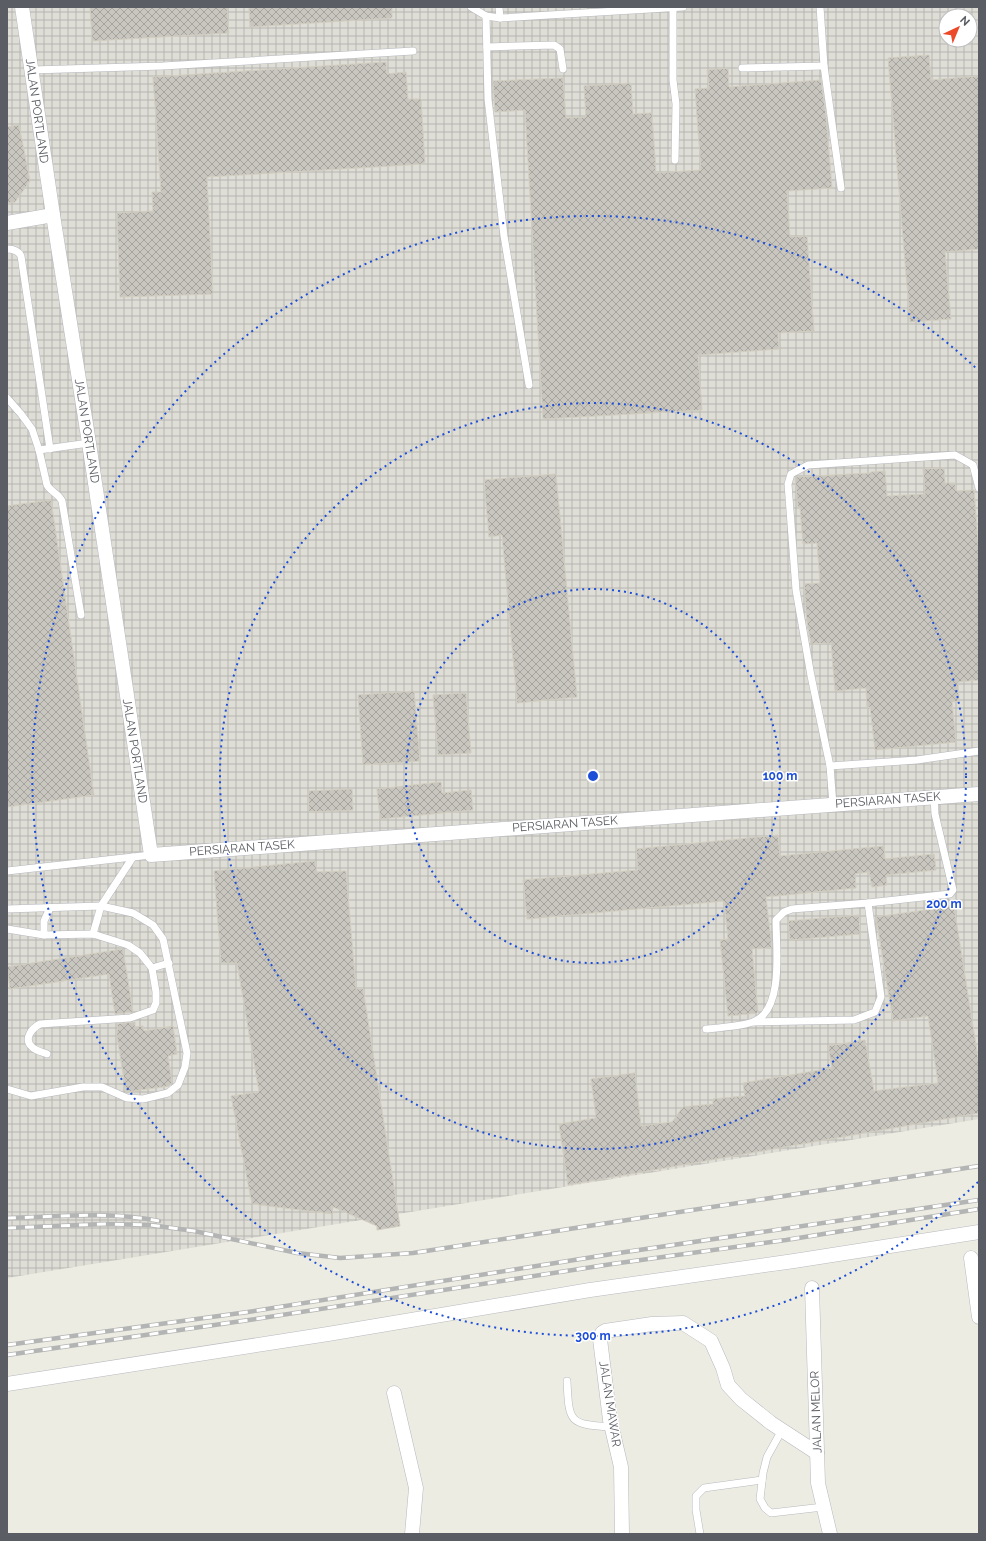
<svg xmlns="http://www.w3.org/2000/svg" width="986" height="1541" viewBox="0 0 986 1541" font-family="Raleway,sans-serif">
	<defs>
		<pattern id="industrial-grid" width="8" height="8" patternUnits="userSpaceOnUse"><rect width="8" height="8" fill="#deddd6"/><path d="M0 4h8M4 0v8" fill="none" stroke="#b7b6b1"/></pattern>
		<pattern id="building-cross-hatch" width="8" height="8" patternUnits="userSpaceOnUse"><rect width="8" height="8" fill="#c8c6bf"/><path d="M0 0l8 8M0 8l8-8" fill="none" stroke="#a5a49f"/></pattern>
	</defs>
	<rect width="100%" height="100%" fill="#edece2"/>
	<path fill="url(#industrial-grid)" fill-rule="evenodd" d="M7,7H979V1119L7,1278ZM946,16H970V40H946Z"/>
	<g fill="url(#building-cross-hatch)" stroke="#d2cec0">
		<polygon points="90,7 227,7 229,33 92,41"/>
		<polygon points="249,7 392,7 392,18 250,27"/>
		<polygon points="929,55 931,80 979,76 979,249 945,252 951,319 910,322 888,58"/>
		<polygon points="386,62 387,74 406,72 408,99 421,99 425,164 207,177 213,294 120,297 117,213 153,211 152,192 161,192 153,77"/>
		<polygon points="728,68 729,87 821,80 826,116 832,188 787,191 790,237 807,236 814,331 778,333 779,349 698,355 702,410 543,419 525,110 495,112 493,81 563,78 566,118 586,117 584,86 631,83 633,114 652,113 656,173 701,170 695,89 709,88 707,70"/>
		<polygon points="19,125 30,181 15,202 7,203 7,127"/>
		<polygon points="944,468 945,483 955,483 956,491 974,490 979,556 979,680 958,682 959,701 952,702 956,742 875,750 870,707 867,708 866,688 835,691 831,643 811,644 807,622 804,584 820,583 817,543 803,544 800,508 798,508 795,477 871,473 871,472 885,471 887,496 925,494 923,469"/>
		<polygon points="556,474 577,697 517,703 502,535 489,537 484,480"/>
		<polygon points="51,500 94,795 7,807 7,506"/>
		<polygon points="414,691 420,761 363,765 358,695"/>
		<polygon points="466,693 471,753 438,755 433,695"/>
		<polygon points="441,782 442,793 471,790 473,810 380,819 377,789"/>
		<polygon points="352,789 353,810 309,812 308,791"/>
		<polygon points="778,835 780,856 884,846 885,859 934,854 936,870 886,875 887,885 872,887 869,872 855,874 856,888 766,897 772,948 752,949 758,1012 757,1013 728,1016 720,940 728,939 724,901 527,919 523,880 638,870 636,849"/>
		<polygon points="315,861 317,872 346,871 356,989 363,988 400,1226 377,1230 377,1226 331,1206 333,1214 252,1204 231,1096 259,1092 237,963 221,963 214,871"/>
		<polygon points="954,906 979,1064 979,1113 568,1185 559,1124 596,1118 591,1079 635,1073 641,1126 672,1122 683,1107 713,1104 713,1099 745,1096 743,1083 832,1068 828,1046 865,1040 874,1091 938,1083 928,1016 893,1021 876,917"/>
		<polygon points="859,915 860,934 790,940 788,921"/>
		<polygon points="123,949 133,1012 115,1014 109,974 10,989 7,967"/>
		<polygon points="135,1022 135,1027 143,1026 144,1031 173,1026 177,1054 168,1056 172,1083 169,1086 126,1092 116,1030 118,1030 117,1024"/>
	</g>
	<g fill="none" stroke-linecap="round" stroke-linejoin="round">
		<g stroke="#b7b9bf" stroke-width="8">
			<g id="service">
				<polyline points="471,7 486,16 500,18 683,7"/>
				<polyline points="499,7 500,18"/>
				<polyline points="820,7 824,66 841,188"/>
				<polyline points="673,8 673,80 676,104 675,160"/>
				<polyline points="486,16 488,99 504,236 529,385"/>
				<polyline points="487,47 554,45 560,49 563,69"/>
				<polyline points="742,68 824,66"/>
				<polyline points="32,70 163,66 413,51"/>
				<path d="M7,249C13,249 18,250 21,256L50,449"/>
				<polyline points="7,398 21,414 32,429 39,450 89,443"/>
				<path d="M39,450L47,485C51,492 59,494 62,501L81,615"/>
				<polyline points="830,766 917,760 979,751"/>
				<polyline points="833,805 830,766 811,676 796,590 788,484 791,474 808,465 955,455 973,465 979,488"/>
				<polyline points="7,871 151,855"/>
				<polyline points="7,909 101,906 133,913 153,925 163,939 187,1053 185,1067 178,1085 168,1093 143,1099 127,1098 102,1087 83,1087 31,1096 7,1089"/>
				<path d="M7,929L44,935L93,934L128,945L140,953L152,968L156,992V1003L153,1010L130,1018L40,1024C32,1028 23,1039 32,1047C36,1051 42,1052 47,1054"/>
				<polyline points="93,934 101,906 133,857"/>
				<polyline points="44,935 44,921 50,908"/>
				<polyline points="152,968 169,963"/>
				<polyline points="754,1022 854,1020 875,1012 881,997 868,903"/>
				<path d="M706,1029C717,1028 746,1026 755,1021C784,1008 776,947 776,920L784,912L792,909L868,903L950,894L953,890L935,814L934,797"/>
				<path d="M567,1381C569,1423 569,1424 611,1427"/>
				<polyline points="782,1430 767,1457 763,1473 760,1499 765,1508 771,1513 823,1507"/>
				<polyline points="700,1534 696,1510 696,1496 704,1488 762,1480"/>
			</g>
		</g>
		<g stroke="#b7b9bf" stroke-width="15">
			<g id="minor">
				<polyline points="22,7 53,215 89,443 151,855 979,794"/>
				<polyline points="7,223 53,215"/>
				<polyline points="971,1258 979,1317"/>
				<polyline points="812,1288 818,1483 830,1534"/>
				<polyline points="7,1384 328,1334 590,1290 794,1261 979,1232"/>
				<polyline points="394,1393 416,1488 412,1534"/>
				<polyline points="622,1534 621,1467 610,1420 600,1339 602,1333 605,1331 652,1324 683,1323 711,1341 723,1368 728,1385 741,1399 771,1423 817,1453"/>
			</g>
		</g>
		<use href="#service" stroke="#fff" stroke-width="7"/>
		<use href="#minor" stroke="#fff" stroke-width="14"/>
		<g stroke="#b3b4b4" stroke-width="4.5">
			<g id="rail">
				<path d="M7,1218C57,1217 109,1211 159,1221"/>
				<polyline points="7,1228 105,1224 150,1225 194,1231 297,1253 340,1258 413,1253 979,1166"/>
				<polyline points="7,1345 248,1312 612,1254 979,1200"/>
				<polyline points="7,1355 249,1320 612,1264 786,1240 979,1209"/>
			</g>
		</g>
		<use href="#rail" stroke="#fff" stroke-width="3" stroke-dasharray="9" stroke-linecap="butt"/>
	</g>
	<g fill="none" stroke="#1d4ed8" stroke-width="2" stroke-dasharray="2 4">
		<circle cx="593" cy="776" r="187"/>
		<circle cx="593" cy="776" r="373"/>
		<path d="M978 1182A560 560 0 1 1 978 370"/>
	</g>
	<g text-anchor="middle" stroke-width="3" stroke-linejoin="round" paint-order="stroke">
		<g font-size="12" fill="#5a5d63" stroke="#fff">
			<text transform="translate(37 111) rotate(82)" y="4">JALAN PORTLAND</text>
			<text transform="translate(87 431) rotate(81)" y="4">JALAN PORTLAND</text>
			<text transform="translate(135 751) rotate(81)" y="4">JALAN PORTLAND</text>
			<text transform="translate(888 800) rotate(-4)" y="4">PERSIARAN TASEK</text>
			<text transform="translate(565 824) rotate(-4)" y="4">PERSIARAN TASEK</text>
			<text transform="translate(242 848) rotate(-4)" y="4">PERSIARAN TASEK</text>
			<text transform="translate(610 1404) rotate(81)" y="4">JALAN MAWAR</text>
			<text transform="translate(816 1412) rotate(-92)" y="4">JALAN MELOR</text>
		</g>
	</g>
	<circle cx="593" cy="776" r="6" fill="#1d4ed8" stroke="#fff" stroke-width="2"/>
	<g font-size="12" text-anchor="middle" font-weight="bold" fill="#1d4ed8" stroke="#fff" stroke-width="3" stroke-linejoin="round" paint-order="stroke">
		<text x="780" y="780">100 m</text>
		<text x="944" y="908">200 m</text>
		<text x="593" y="1340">300 m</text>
	</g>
	<rect width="986" height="1541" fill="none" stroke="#5a5d63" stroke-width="16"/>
	<g transform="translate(958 28) rotate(44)"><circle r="19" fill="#ffffff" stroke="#bdbec1"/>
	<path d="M0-3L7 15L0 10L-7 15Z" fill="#ec4929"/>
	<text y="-6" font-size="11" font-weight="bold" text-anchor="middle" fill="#5a5d63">N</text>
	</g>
</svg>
